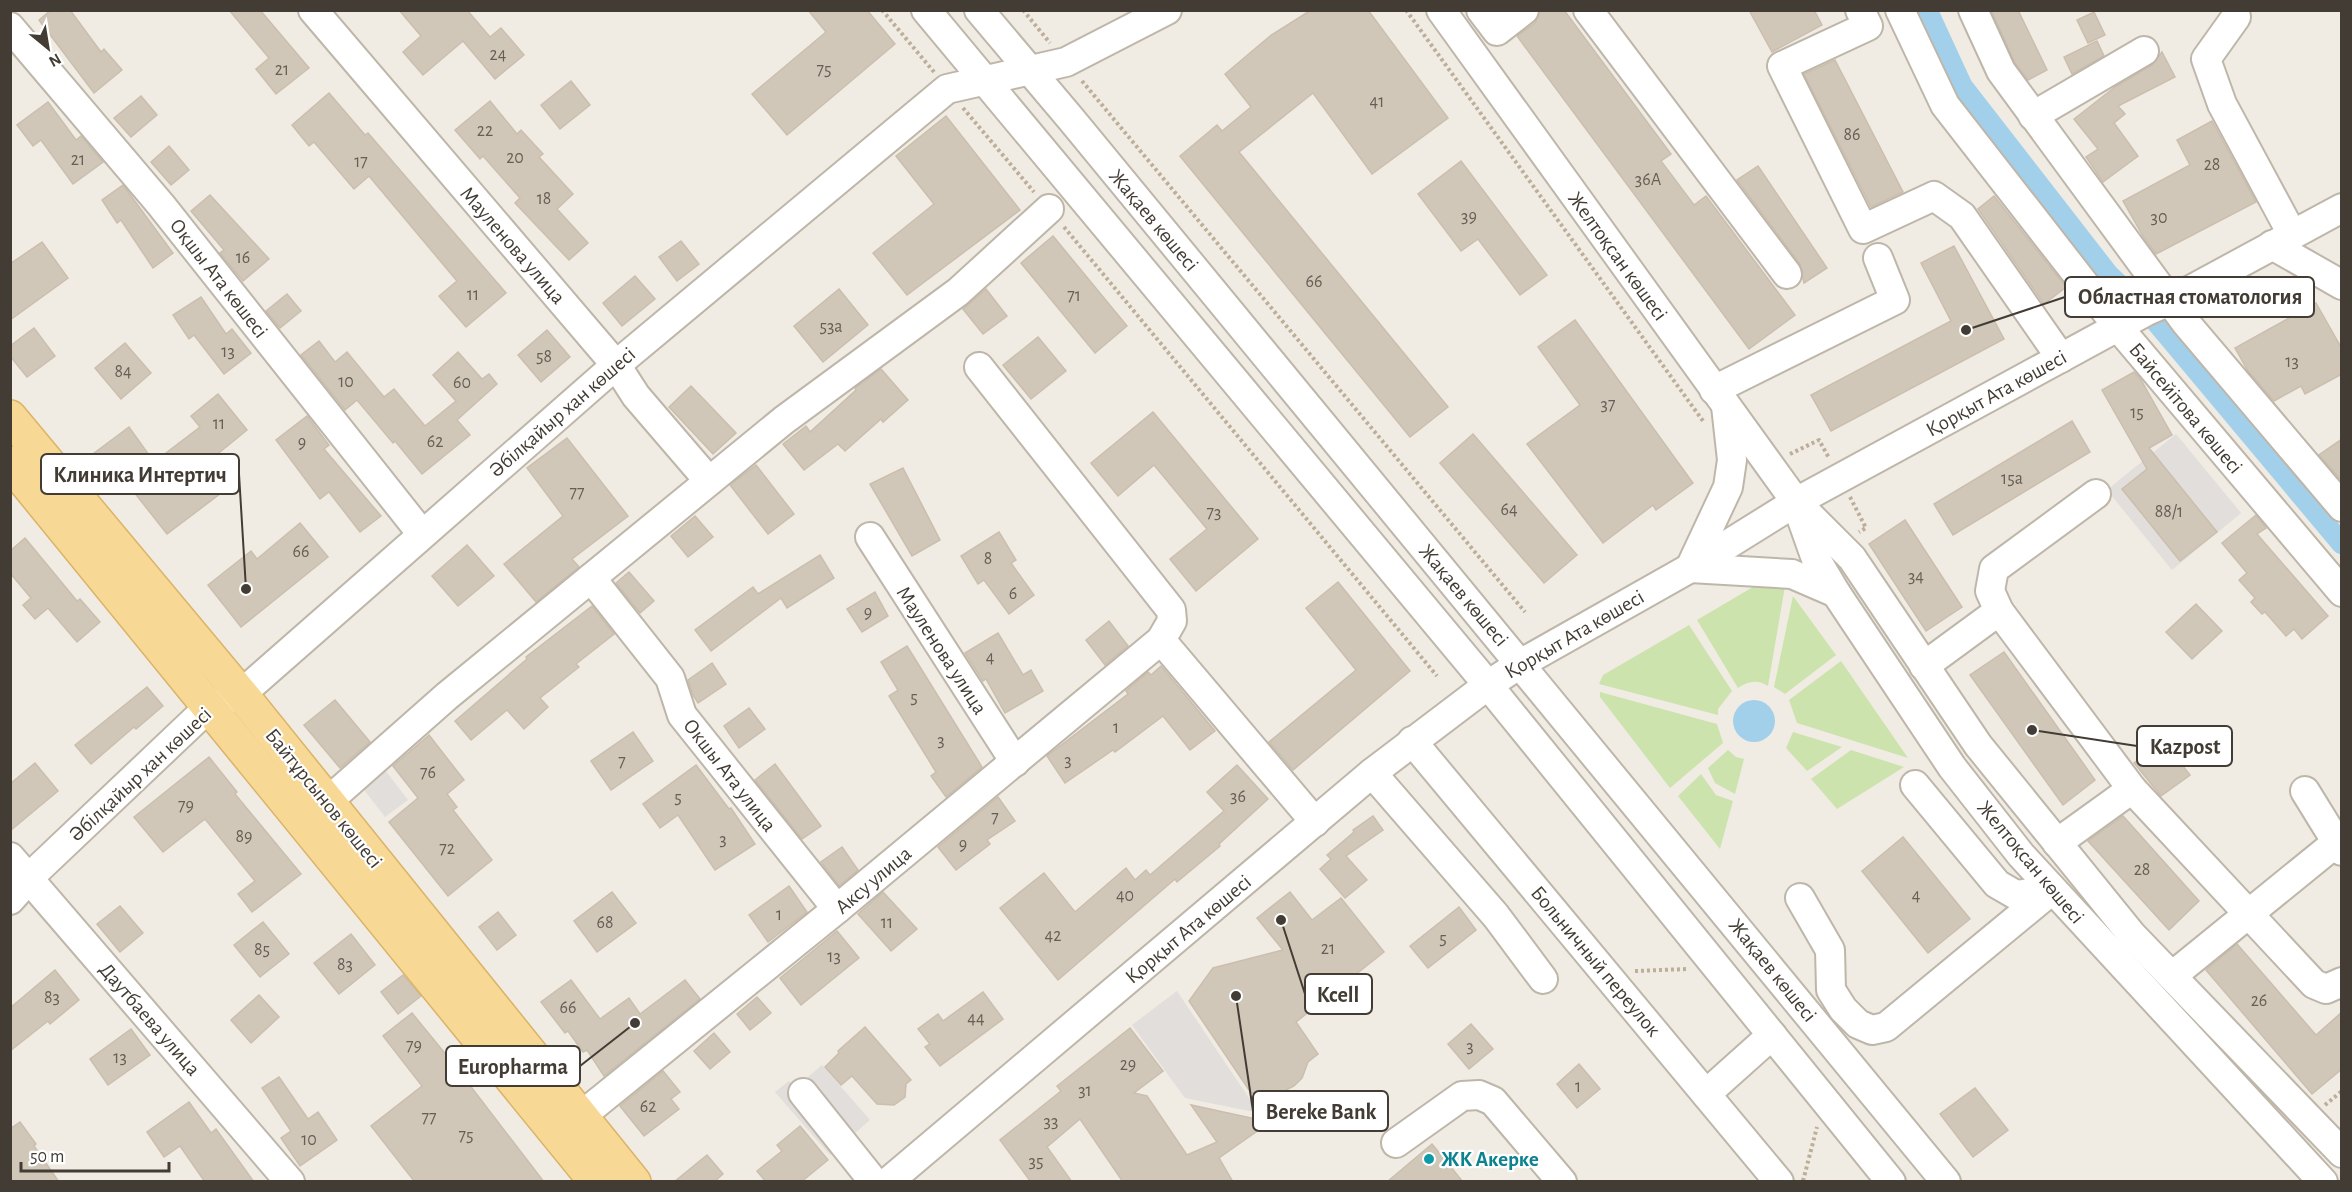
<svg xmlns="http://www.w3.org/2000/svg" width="2352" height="1192" viewBox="0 0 2352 1192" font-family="'Alegreya Sans',sans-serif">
	<rect width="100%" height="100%" fill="#f0ece3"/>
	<g fill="#cde3ae">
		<path d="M1758,584L1785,586L1768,686C1758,679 1747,681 1738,688L1697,620Z"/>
		<polygon points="1793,596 1836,655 1785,694 1774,687"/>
		<polygon points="1689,625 1732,691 1718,709 1718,715 1599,684 1603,675"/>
		<polygon points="1841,661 1908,758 1797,723 1789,700"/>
		<polygon points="1600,692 1717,724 1723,743 1670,788 1600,697"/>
		<polygon points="1793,732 1842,747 1807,771 1786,748"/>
		<polygon points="1728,750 1736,757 1744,759 1735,794 1715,783 1708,768"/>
		<polygon points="1851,750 1904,767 1837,809 1811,779"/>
		<polygon points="1701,774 1716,795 1733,801 1720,849 1678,796"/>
	</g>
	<g fill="#e1dedb">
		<polygon points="2176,434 2241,513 2172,570 2107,490"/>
		<polygon points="385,770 408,800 385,817 362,787"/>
		<polygon points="1177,991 1259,1113 1185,1098 1132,1025"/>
		<polygon points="822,1065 870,1120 830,1155 775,1092 789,1081 795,1088"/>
	</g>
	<circle fill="#a2d0ea" cx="1754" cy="721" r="21"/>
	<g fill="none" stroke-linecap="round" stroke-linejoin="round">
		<polyline stroke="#a2d0ea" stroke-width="21" points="1927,10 1962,86 2108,274 2147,311 2342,544"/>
	</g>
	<g fill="#d1c7b9" stroke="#cbbead" stroke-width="1.5">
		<polygon points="51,10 70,10 101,52 104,49 122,70 94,93 39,20"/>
		<polygon points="229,10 260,10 309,68 276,94 256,69 269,58"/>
		<polygon points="399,10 467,10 490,37 501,28 524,55 495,79 463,41 423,75 403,52 421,36"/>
		<polygon points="808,10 867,10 895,44 787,135 752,94 826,32"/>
		<polygon points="1311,10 1368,10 1448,118 1372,174 1313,93 1239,152 1448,407 1410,437 1180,156 1217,125 1222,131 1251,107 1225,74 1270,36"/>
		<polygon points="1540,10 1564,10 1671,154 1661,161 1694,205 1706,196 1795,315 1749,349 1517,36 1535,23"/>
		<polygon points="1749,10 1814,10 1822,25 1772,52"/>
		<polygon points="1991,10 2018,10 2047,70 2028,80 2015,63"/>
		<polygon points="2094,12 2105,35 2088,43 2077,20"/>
		<polygon points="2097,41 2104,56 2072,74 2064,57"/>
		<polygon points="2162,52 2175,77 2118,106 2125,114 2114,123 2138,156 2103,182 2086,157 2098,149 2074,119 2115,87 2152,65"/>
		<polygon points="1835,60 1903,192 1871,207 1804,74"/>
		<polygon points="571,81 590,105 560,129 541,105"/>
		<polygon points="329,93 365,135 368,133 506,293 466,327 439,296 457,281 369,176 354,189 314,142 309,146 292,125"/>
		<polygon points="141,96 157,115 131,137 114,118"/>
		<polygon points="490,101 517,134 521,130 543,154 539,157 573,194 557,209 588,243 569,260 515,203 520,198 483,156 480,159 455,130"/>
		<polygon points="48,102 76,140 81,136 103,162 73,184 41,140 33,146 17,125"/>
		<polygon points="946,116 1020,210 907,295 873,253 934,204 896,156"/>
		<polygon points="2212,121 2256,202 2156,254 2143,236 2123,201 2190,165 2177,140"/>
		<polygon points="169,146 189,170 171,185 151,162"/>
		<polygon points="1461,161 1547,275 1520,295 1478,239 1461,251 1418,194"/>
		<polygon points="1758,166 1827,268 1804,283 1800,264 1737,180"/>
		<polygon points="123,185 173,253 153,268 121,220 117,223 102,200"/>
		<polygon points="210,195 269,259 243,281 220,253 224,250 191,211"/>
		<polygon points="1994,196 2066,287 2044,304 1978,209"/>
		<polygon points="1053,236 1127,326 1095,353 1021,263"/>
		<polygon points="681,241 699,264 677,281 659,257"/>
		<polygon points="42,242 68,278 10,320 10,264"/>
		<polygon points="1954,246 2004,339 1831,431 1811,395 1951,321 1921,263"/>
		<polygon points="635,276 655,299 622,326 603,303"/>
		<polygon points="839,289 868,325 823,362 794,326"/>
		<polygon points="986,289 1007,316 983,334 963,309"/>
		<polygon points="287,294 301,311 280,328 266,311"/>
		<polygon points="201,297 226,334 232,329 251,353 224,374 194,335 189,339 173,315"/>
		<polygon points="2316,303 2342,349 2342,374 2305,394 2301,386 2274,401 2248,371 2235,348"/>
		<polygon points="1575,320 1693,483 1656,510 1653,505 1603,543 1527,444 1580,405 1538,347"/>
		<polygon points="34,328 55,356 27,377 10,356 10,346"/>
		<polygon points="547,330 570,357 541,382 518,355"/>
		<polygon points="1038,337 1066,371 1031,399 1003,365"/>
		<polygon points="319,341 335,362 347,352 384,397 394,389 425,426 456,401 433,375 458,352 482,379 489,374 497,384 457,420 470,435 422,474 395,441 393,443 357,400 345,410 301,355"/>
		<polygon points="125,343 151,373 121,399 95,368"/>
		<polygon points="881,369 908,400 883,422 881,419 845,451 838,444 804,470 783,444 806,426 810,432 856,390 855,388"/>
		<polygon points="2134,372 2141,380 2172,435 2149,448 2217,532 2180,561 2122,489 2147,469 2102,390"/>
		<polygon points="691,386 736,433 713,454 669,407"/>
		<polygon points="218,394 247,430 209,461 229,487 167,534 115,468 107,474 93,454 129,427 154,462 200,427 191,416"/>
		<polygon points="1153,412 1258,539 1196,591 1170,559 1207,529 1154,465 1118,496 1091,463"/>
		<polygon points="307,416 329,445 324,449 381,516 360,532 329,492 320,499 276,440"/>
		<polygon points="2072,421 2090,452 1953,535 1934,504"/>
		<polygon points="1473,434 1577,555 1544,583 1440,463"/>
		<polygon points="567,438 628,516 572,559 579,567 536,602 504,564 563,516 527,468"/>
		<polygon points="2342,439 2342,481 2319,455"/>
		<polygon points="756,465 794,514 768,534 730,485"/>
		<polygon points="903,468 940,540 912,556 870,484"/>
		<polygon points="2256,515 2266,528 2257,534 2328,616 2302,639 2294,629 2286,636 2265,612 2262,614 2251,602 2255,598 2239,580 2247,573 2222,543"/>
		<polygon points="695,516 713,537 688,557 671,536"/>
		<polygon points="1905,520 1962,607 1926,631 1869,544"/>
		<polygon points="300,523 328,557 241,627 208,585 251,551 257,559"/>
		<polygon points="999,532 1016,560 1011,563 1034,595 1009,614 984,580 978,584 961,556"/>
		<polygon points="25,538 77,601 80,599 100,622 77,642 48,608 35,619 23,605 31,598 10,573 10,551"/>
		<polygon points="467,545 494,576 458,606 432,576"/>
		<polygon points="820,555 834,578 787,608 781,598 711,651 695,630 753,587 758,594"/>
		<polygon points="629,572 654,601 640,613 616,583"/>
		<polygon points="1338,582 1410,671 1293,770 1269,742 1356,670 1306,608"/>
		<polygon points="875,592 888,616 862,632 847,609"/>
		<polygon points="2196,604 2222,631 2192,659 2166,632"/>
		<polygon points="592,606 614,634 576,664 579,667 540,698 548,707 524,729 507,710 471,740 455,721 527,659 526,657"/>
		<polygon points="1109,621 1128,646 1105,665 1086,640"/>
		<polygon points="998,633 1023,675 1031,670 1043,691 1005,713 986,679 983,681 965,653"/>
		<polygon points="907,646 982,767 946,797 931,776 936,772 889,696 898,690 881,662"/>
		<polygon points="2004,652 2095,780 2063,805 1970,675"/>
		<polygon points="712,663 726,684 698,703 693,695 688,680"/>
		<polygon points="1161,666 1215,731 1190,750 1163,716 1115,752 1113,750 1065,783 1047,756 1128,694 1126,691 1148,672 1151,675"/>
		<polygon points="147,687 163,706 136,729 134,727 91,764 75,745"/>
		<polygon points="335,700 370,742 340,768 304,725"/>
		<polygon points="749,708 765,729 739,748 724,726"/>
		<polygon points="633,732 653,761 611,790 591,761"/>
		<polygon points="429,735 464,780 447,794 457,807 453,810 492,860 448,896 389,822 418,798 393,766"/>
		<polygon points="2165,743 2190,775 2161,796 2134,763"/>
		<polygon points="209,757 237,792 235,794 301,874 252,912 238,894 255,881 205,819 163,852 134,817"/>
		<polygon points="35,763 58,791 10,831 10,784"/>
		<polygon points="775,764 821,826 802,839 755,780"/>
		<polygon points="696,765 729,809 731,808 755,844 715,870 678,815 660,828 643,804"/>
		<polygon points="1237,765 1268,799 1219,844 1220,846 1177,882 1175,879 1058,980 1000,908 1044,873 1075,912 1126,868 1135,880 1146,870 1150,875 1224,811 1207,792"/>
		<polygon points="998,797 1015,821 987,840 990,844 956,870 938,847"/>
		<polygon points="1373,816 1383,830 1346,856 1367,880 1345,898 1320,869 1331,859 1327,855 1354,832 1353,830"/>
		<polygon points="2123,816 2199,901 2169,930 2088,841"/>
		<polygon points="1903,837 1970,919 1928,953 1862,871"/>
		<polygon points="842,847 858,870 839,886 821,862"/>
		<polygon points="789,886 807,912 768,942 749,915"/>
		<polygon points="612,892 636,923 597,952 574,921"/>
		<polygon points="883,892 917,929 891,951 858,914"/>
		<polygon points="1290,892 1312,920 1341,898 1384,952 1296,1022 1318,1054 1308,1062 1302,1078 1294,1086 1282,1092 1251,1093 1189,1001 1213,968 1283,950 1257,918"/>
		<polygon points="120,906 143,933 120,952 97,924"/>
		<polygon points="1459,907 1476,930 1428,968 1410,946"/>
		<polygon points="498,912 516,935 497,950 479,927"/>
		<polygon points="263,922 289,954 260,977 234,945"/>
		<polygon points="837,931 859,958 801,1005 780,978"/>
		<polygon points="351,934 375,965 339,994 314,963"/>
		<polygon points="2237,944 2316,1035 2342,1012 2342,1069 2312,1094 2206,970"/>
		<polygon points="55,970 79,1000 50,1024 48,1021 10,1051 10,1008"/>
		<polygon points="403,975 421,996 398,1014 381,992"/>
		<polygon points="571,980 600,1019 629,998 640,1014 685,980 700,999 604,1076 587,1050 583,1052 568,1031 565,1033 541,1002"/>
		<polygon points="983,992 1003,1019 940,1066 925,1047 930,1044 918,1029 938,1014 943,1021"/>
		<polygon points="259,995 279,1017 251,1043 231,1020"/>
		<polygon points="757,997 771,1013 750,1030 737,1014"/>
		<polygon points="412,1013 452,1062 544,1182 415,1182 407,1172 371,1126 422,1086 383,1036"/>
		<polygon points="1471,1024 1493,1049 1469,1069 1448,1044"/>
		<polygon points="865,1027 911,1080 906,1084 905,1097 894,1105 877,1104 852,1076 841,1085 825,1067 839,1053 838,1051"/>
		<polygon points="1130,1028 1163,1071 1134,1093 1147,1096 1187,1155 1217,1142 1191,1105 1270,1122 1219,1158 1233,1182 1123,1182 1080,1119 1047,1147 1072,1182 1031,1182 1000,1140 1061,1091 1057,1086"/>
		<polygon points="131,1029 150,1055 108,1085 90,1059"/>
		<polygon points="714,1033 730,1052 710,1069 694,1051"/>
		<polygon points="1579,1064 1600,1089 1577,1108 1557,1084"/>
		<polygon points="663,1071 680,1092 671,1099 679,1109 644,1136 620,1106"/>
		<polygon points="279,1077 308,1119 318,1112 337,1140 300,1166 281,1138 291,1131 262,1088"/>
		<polygon points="1975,1088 2008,1130 1973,1157 1940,1114"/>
		<polygon points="189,1102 211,1133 216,1129 254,1182 205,1182 180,1146 164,1157 147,1132"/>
		<polygon points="20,1122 36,1144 34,1146 59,1182 10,1182 10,1129"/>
		<polygon points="800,1126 828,1160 801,1182 766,1182 757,1171 782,1151 777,1145"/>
		<polygon points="1432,1144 1463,1182 1387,1182"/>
		<polygon points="707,1155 723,1174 714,1182 674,1182"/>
	</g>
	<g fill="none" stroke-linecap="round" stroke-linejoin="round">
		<g stroke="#beb6a9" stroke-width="32">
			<g id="minor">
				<polyline points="313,10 616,365 636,396 709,481"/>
				<polyline points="926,10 1488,685 1891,1182"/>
				<polyline points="979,10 1071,119 1946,1182"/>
				<polyline points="1441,10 1796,502 1852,558 1978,745 2132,935 2342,1153"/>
				<polyline points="1481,10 1497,31 1524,10"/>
				<polyline points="1588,10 1787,274"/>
				<polyline points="1860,10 1868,26 1782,66 1863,229 1934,196 1962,216 2061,358"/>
				<polyline points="1900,10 1945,105 2118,327 2342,592"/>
				<polyline points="1973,10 2001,71 2186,323 2342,507"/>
				<polyline points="2236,17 2206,59 2222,104 2292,234"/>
				<polyline points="10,27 161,205 422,534"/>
				<polyline points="2033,116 2144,51"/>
				<polyline points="2272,245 2342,285"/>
				<polyline points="1714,390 1895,300 1878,258"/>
				<polyline points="1726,406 1732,460 1728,487 1690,568 1792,574 1836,593"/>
				<polyline points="2096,494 1994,569 1990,591 1999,611 2132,789 2314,984 2326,989 2342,982"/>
				<polyline points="1799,511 1816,559 1836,593 1952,767 2021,855 2323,1182"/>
				<polyline points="870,537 1015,762"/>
				<polyline points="591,578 670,678 682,715 837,909"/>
				<polyline points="1161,640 1315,822"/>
				<polyline points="1924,666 1999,611"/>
				<polyline points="1412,741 1779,1182"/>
				<polyline points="1372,773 1496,916 1543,979"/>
				<polyline points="2305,791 2342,851"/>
				<polyline points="327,802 447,696 784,420 958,292 1049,209"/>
				<polyline points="2057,843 2132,789"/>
				<polyline points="10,857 290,1182"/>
				<polyline points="1800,898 1830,950 1831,990 1843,1009 1858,1024 1872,1030 1886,1027 2052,890 2016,895 1997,884 1915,785"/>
				<polyline points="10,900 36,871 210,706 241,694 616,365 947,89 1066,62 1167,10"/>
				<polyline points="2172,976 2342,838"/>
				<polyline points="803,1093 874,1182"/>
				<polyline points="1706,1094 1772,1035"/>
				<polyline points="581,1116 837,909 1161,640 1172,621 1171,610 979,367"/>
				<polyline points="1396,1143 1462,1096 1479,1095 1493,1101 1562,1182"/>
				<polyline points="888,1182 1372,773 1488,685 1520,664 1690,568 1796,502 2147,311 2170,301 2342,208"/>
			</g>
		</g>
		<g stroke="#dbb367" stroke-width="36">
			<g id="major">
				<polyline points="10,417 241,694 634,1182"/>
				<polyline points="10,463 596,1182"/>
			</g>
		</g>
		<g stroke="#bcae99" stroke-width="4" stroke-dasharray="3 3" stroke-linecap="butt">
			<polyline points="882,10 934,72"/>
			<polyline points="1023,10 1050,43"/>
			<polyline points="1406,10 1703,421"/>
			<polyline points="1082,81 1525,612"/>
			<polyline points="963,108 1034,192"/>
			<polyline points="1064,227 1437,676"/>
			<polyline points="1790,454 1819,440 1829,458"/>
			<polyline points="1850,497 1866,528 1859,532"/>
			<polyline points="1635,971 1687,969"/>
			<polyline points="2325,1105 2342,1091"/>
			<polyline points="1803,1181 1817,1127"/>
		</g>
		<use href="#minor" stroke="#fff" stroke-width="28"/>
		<use href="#major" stroke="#f7d895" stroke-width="33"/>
	</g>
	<circle fill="#0f9aa8" stroke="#fff" stroke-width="2" cx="1429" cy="1159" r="6"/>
	<g text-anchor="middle" stroke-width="4.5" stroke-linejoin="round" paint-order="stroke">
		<g font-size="18" fill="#665f55">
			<text x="498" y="60">24</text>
			<text x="282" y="75">21</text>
			<text x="824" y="75">75</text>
			<text x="1377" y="107">41</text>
			<text x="485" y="136">22</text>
			<text x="1852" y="140">86</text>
			<text x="515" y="163">20</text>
			<text x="78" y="165">21</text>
			<text x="361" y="167">17</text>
			<text x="2212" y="170">28</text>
			<text x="1648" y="185">36А</text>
			<text x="544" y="204">18</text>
			<text x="1469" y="222">39</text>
			<text x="2159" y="223">30</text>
			<text x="243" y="263">16</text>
			<text x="1314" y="287">66</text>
			<text x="473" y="300">11</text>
			<text x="1074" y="301">71</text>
			<text x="831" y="332">53а</text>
			<text x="228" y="357">13</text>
			<text x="544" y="362">58</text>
			<text x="2292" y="367">13</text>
			<text x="123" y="377">84</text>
			<text x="346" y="387">10</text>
			<text x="462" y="388">60</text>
			<text x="1608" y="410">37</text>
			<text x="2137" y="418">15</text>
			<text x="219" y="429">11</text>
			<text x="435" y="447">62</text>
			<text x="302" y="448">9</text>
			<text x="2012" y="484">15а</text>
			<text x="577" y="498">77</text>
			<text x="1509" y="515">64</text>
			<text x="2169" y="517">88/1</text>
			<text x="1214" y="518">73</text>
			<text x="301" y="557">66</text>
			<text x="988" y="564">8</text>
			<text x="1916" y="582">34</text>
			<text x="1013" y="599">6</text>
			<text x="868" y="618">9</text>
			<text x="990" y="663">4</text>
			<text x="914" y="703">5</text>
			<text x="1116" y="733">1</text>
			<text x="941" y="746">3</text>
			<text x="1068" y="766">3</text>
			<text x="622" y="767">7</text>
			<text x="428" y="778">76</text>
			<text x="1238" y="802">36</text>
			<text x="678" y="803">5</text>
			<text x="186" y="811">79</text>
			<text x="995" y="823">7</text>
			<text x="244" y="842">89</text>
			<text x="723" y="845">3</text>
			<text x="963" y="850">9</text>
			<text x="447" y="854">72</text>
			<text x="2142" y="875">28</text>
			<text x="1125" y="901">40</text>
			<text x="1916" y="901">4</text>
			<text x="779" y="920">1</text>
			<text x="605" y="928">68</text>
			<text x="887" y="928">11</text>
			<text x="1053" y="941">42</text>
			<text x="1443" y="944">5</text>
			<text x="1328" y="954">21</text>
			<text x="262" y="955">85</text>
			<text x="834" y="962">13</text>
			<text x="345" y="970">83</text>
			<text x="52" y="1003">83</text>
			<text x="2259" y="1006">26</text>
			<text x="568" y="1013">66</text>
			<text x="976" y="1024">44</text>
			<text x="414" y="1051">79</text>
			<text x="1470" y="1052">3</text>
			<text x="120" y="1063">13</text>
			<text x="1128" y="1070">29</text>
			<text x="1578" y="1092">1</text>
			<text x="1085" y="1096">31</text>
			<text x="648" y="1112">62</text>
			<text x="429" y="1123">77</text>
			<text x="1051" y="1127">33</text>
			<text x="466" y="1141">75</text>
			<text x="309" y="1145">10</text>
			<text x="1036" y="1167">35</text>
		</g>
		<g font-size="21" fill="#423c34" stroke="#fff">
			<text transform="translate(1154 220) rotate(50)" y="7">Жақаев көшесі</text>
			<text transform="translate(513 245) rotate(49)" y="7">Мауленова улица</text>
			<text transform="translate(1618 256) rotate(54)" y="7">Желтоқсан көшесі</text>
			<text transform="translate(219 278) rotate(52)" y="7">Оқшы Ата көшесі</text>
			<text transform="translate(1996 393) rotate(-29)" y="7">Қорқыт Ата көшесі</text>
			<text transform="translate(2186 408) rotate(50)" y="7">Байсейітова көшесі</text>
			<text transform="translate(562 412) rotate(-41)" y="7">Әбілқайыр хан көшесі</text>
			<text transform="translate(1464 595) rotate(50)" y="7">Жақаев көшесі</text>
			<text transform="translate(1574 634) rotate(-30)" y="7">Қорқыт Ата көшесі</text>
			<text transform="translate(942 650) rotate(57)" y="7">Мауленова улица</text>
			<text transform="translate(140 774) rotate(-43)" y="7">Әбілқайыр хан көшесі</text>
			<text transform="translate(730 775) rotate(52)" y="7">Окшы Ата улица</text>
			<text transform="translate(324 798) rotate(51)" y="7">Байтұрсынов көшесі</text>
			<text transform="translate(2031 862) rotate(50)" y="7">Желтоқсан көшесі</text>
			<text transform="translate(873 880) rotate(-40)" y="7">Аксу улица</text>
			<text transform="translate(1188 929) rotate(-40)" y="7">Қорқыт Ата көшесі</text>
			<text transform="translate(1596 961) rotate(50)" y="7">Больничный переулок</text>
			<text transform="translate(1773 970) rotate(51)" y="7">Жақаев көшесі</text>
			<text transform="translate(150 1019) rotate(49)" y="7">Даутбаева улица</text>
		</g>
		<g font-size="21" font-weight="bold" fill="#0d838f" stroke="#fff" text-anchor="start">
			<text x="1441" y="1166">ЖК Акерке</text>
		</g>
	</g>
	<path fill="none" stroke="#423c34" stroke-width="2" d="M1966 330L2065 297M246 589L239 474M2032 730L2137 746M1281 920L1305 994M635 1023L580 1066M1236 996L1253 1111"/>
	<g fill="#423c34" stroke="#fff" stroke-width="2">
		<circle cx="1966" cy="330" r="6"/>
		<circle cx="246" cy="589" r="6"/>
		<circle cx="2032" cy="730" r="6"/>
		<circle cx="1281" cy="920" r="6"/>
		<circle cx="635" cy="1023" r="6"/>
		<circle cx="1236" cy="996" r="6"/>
	</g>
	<g fill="#fff" stroke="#423c34" stroke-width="2">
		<rect x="2065" y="277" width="249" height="40" rx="6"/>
		<rect x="41" y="454" width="198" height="40" rx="6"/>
		<rect x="2137" y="726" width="95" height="40" rx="6"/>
		<rect x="1305" y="974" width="67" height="40" rx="6"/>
		<rect x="446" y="1046" width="134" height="40" rx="6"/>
		<rect x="1253" y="1091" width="135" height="40" rx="6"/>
	</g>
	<g font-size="22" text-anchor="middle" font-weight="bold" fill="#423c34">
		<text x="2190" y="304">Областная стоматология</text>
		<text x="140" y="482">Клиника Интертич</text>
		<text x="2185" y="754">Kazpost</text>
		<text x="1338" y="1002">Kcell</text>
		<text x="513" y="1074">Europharma</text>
		<text x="1321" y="1119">Bereke Bank</text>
	</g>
	<rect width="2352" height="1192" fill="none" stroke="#423c34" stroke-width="24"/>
	<g transform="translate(48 48) rotate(150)" stroke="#ffffff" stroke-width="4.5" paint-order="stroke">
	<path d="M0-4.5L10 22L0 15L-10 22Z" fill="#423c34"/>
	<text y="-9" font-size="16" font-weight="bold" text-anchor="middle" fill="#423c34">N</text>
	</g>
	<path d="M21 1162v9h148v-9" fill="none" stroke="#423c34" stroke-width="3"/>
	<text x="30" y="1162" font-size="18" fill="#423c34" stroke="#ffffff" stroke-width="4.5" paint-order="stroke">50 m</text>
</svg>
